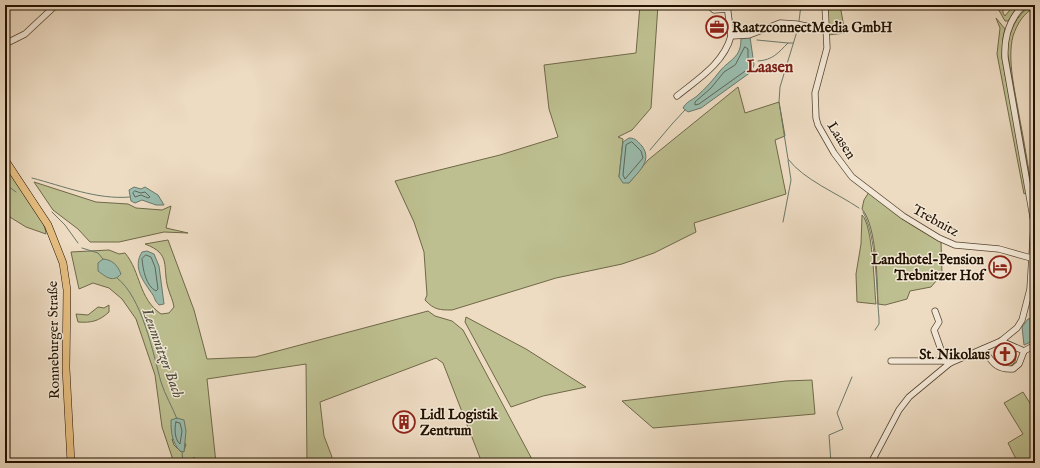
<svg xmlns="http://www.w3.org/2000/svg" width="1040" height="468" viewBox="0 0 1040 468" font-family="'IM FELL English',serif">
	<rect width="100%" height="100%" fill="#eddbc2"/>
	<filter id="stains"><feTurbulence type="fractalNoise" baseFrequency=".005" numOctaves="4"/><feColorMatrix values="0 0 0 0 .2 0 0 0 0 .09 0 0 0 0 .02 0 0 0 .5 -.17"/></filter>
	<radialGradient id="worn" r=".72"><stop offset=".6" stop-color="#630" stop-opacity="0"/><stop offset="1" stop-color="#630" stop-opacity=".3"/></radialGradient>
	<g fill="#bdbf90" stroke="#706848" fill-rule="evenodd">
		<path d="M640,5H658L651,108L632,130L618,137L623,139L619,177L629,183L648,160L738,87L745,113L779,102L785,136L775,140L786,194L694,223L696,232L654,253L622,264L556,278L452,310C440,310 434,310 425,300L427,295L424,252L414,222L395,181L500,155L558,137L549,109L544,65L636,53Z"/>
		<polygon points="828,5 840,5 845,33 828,35"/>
		<polygon points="996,5 1003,5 1003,13 1005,16 1014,5 1021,5 1008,21 1005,21"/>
		<path d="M1032,5H1035V8C1024,12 1017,24 1013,36C1007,60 1015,91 1019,115C1025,146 1030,177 1035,209L1007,50C1009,31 1016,15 1032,5Z"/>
		<polygon points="996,18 1005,29 1003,38 1002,58 1027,192 1024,194 997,54 1000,28"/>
		<path d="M5,163C14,177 46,219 46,234L26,227L5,214Z"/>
		<polygon points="34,182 96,202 128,204 136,208 162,210 171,206 166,228 188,233 164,232 119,242 90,242 78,229 53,210"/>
		<path d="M869,192L912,225L941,242L942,274L931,287L910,291L907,299L885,305L878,304C877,280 877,227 862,209L864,200Z"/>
		<path d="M862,215C873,225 874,287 876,304L857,302L856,274L861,244Z"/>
		<path d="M168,240L194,310L207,359L255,357L428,311L435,316L452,321L463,330L534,463H482L443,363L436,358L320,402L324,436L332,457L328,463H307L306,364L207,379L216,463H194V457L190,463H174L162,427L155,375L136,319L122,299L109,288L93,283L79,289L71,252L109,250L119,254L125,253C141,272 138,298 161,314L169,313L174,307C173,300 170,295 168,288C162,267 172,254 145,244ZM172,439L186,444L184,451H180L174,445Z"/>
		<path d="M109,305V312C99,321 92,323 78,322L76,314L88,315L98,307L104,308Z"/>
		<polygon points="466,317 526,349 586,387 543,396 511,407 465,322"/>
		<circle cx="1005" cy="357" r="11"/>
		<polygon points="812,380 815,414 653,428 622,401 786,381"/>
		<polygon points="1023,392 1035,411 1035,463 1018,463 1008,443 1023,434 1004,403"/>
	</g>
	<g fill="#9abcae" stroke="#6a7868">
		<path d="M750,37L754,65L751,72L701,108L688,112L683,108C686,102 692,100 697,96C706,88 713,80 720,71C730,59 741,58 741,39Z"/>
		<path d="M629,138C636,138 638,142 642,146C653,161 638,172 629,183H623L619,177L623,142Z"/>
		<polygon points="134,187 141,189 145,187 158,195 164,205 156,205 142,200 135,203 131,201 129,190"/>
		<path d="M147,251L154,254L159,266L164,304L159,305C155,301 155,299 153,295C144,282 132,268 142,252Z"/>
		<path d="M103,259C112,260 117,264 121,274C113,283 106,277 98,271V263Z"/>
		<polygon points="1033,318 1035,323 1035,340 1024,345 1022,327 1028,319"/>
		<path d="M177,418L184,420L186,431L184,452L180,451C172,442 171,433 171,420Z"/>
	</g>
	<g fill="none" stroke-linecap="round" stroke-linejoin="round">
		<g stroke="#5e6757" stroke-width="1">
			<polygon points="745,47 748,49 748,69 699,104 695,105 695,102 711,88 724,72 735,65"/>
			<polygon points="632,142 641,151 643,158 625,179 623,175 626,145"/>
			<polygon points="135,191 141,193 145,192 150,197 148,198 141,195 135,197 133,193"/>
			<path d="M146,255L151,257L155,267L158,289L156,291C146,286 143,270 142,259Z"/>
			<path d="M176,422L180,423L182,431L180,444C175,440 174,429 176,422Z"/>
		</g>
		<g stroke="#6a7868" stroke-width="1">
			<polyline points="799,21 801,5"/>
			<path d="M798,28L780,87L779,102L788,159C804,180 837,193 859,208"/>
			<polyline points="757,40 788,43"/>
			<path d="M758,61C773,60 778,53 788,43H793"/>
			<polyline points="650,150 672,124 685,110"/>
			<polyline points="5,173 7,172"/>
			<path d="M32,178C63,186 97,200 130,197"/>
			<polyline points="5,184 16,192"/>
			<polyline points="52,212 65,225 78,243"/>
			<path d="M863,212C877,237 876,288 879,318V324L875,330"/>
			<polyline points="783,222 791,180 788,160"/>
			<polyline points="82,248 98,253 103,259"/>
			<path d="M117,278C142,297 153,353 161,382C165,395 172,406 177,419"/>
			<polyline points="182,452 183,463"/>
			<polyline points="831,463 829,435 843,429 837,413 852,377"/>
		</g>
		<g stroke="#564430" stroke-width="7">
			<g id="minor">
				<polyline points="709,5 714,10 728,9"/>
				<polyline points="727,5 731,36 749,35 780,23 796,24 826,30"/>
				<polyline points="825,5 827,48 815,93 816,118 818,125 834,153 852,177 903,216 939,238 955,245 999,249 1031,258"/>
				<polyline points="5,44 25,34 56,5"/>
				<path d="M677,96C698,79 724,63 731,36"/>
				<polyline points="935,311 939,322 934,330 945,361"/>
				<polyline points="1001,341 1024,351 1035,345"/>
				<path d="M983,349C992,362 996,370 1013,369L1019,364L1024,351"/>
				<polyline points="891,361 945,361 950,363"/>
				<path d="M871,463L899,410L909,397L950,363L1001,341L1017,328L1022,320L1030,289L1034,223L1005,58C1004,38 1008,20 1024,5"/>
			</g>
		</g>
		<g stroke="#231200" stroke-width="8">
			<polyline id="major" points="5,160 48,225 63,263 67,290 66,368 71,463"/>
		</g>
		<use href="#minor" stroke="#f3e8d7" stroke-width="5.5"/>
		<use href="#major" stroke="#e6be81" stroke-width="7"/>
	</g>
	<defs>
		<g id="office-ring" transform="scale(1.15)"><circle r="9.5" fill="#f3e8d7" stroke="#8f2418" stroke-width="1.5"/><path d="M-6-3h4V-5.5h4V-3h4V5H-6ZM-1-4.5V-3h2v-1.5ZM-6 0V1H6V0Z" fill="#8f2418"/></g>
		<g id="hotel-ring" transform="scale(1.15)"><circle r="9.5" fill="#f3e8d7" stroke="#8f2418" stroke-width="1.5"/><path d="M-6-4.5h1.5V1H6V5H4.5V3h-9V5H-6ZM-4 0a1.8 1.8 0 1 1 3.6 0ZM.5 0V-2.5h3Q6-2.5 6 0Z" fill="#8f2418"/></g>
		<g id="church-ring" transform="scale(1.15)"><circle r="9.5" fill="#f3e8d7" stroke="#8f2418" stroke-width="1.5"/><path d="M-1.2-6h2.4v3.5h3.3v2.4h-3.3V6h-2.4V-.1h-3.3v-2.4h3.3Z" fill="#8f2418"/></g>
		<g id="building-ring" transform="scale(1.15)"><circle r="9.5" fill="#f3e8d7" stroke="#8f2418" stroke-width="1.5"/><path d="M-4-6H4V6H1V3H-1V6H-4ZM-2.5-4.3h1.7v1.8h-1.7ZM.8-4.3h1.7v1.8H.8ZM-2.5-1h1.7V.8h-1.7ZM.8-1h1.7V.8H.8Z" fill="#8f2418"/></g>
	</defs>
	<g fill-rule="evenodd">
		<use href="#office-ring" x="717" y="27"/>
		<use href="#hotel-ring" x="1000" y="267"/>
		<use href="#church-ring" x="1005" y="354"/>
		<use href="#building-ring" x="404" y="422"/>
	</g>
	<g text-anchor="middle" stroke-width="3" stroke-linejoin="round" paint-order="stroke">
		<g font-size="14" font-weight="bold" fill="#231200" stroke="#f3e8d7" text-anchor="start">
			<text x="732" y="32">RaatzconnectMedia GmbH</text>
			<text x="984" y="264" text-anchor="end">Landhotel-Pension<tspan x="984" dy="16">Trebnitzer Hof</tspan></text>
			<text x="990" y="359" text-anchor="end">St. Nikolaus</text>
			<text x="420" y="419">Lidl Logistik<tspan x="420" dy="16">Zentrum</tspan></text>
		</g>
		<g font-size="14" fill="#231200" stroke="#f3e8d7">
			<text transform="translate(842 140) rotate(58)" y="5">Laasen</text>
			<text transform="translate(936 220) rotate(29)" y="5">Trebnitz</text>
			<text transform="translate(53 340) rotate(-91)" y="5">Ronneburger Straße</text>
		</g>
		<g font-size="15" font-style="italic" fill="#4d4e3d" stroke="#f3e8d7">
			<text transform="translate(163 353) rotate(70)" y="5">Leumnitzer Bach</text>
		</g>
		<g font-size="16" font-weight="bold" fill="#7a1f14" stroke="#f3e8d7">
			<text x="770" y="72">Laasen</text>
		</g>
	</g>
	<rect width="1040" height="468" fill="none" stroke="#eddbc2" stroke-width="20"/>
	<rect x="6" y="6" width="1028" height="456" fill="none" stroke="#231200" stroke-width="2"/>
	<rect x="10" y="10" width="1020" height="448" fill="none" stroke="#231200"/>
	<rect width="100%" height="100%" filter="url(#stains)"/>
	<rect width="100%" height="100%" fill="url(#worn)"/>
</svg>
